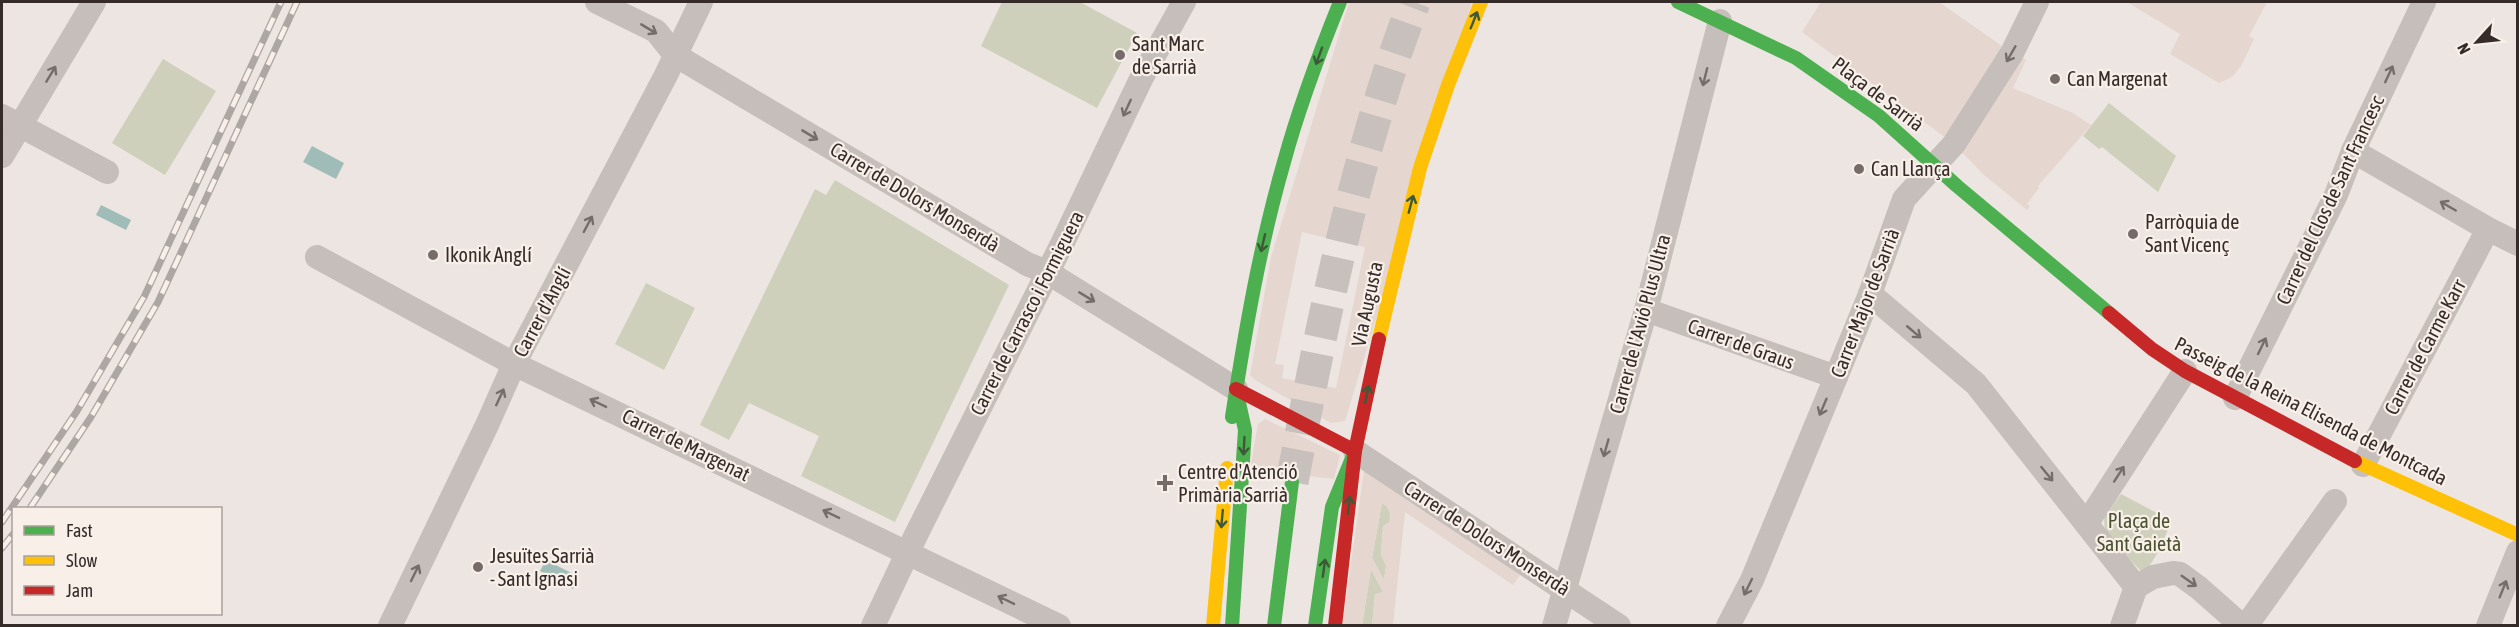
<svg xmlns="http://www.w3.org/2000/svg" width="2519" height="627" viewBox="0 0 2519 627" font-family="'Asap Condensed',sans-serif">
	<rect width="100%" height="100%" fill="#ece5e1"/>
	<g fill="#cfd0bc">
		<polygon points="1002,2 1080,2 1137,33 1097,108 981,46"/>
		<polygon points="163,59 216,91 165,175 112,143"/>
		<polygon points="2109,103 2176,156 2158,192 2102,147 2099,149 2083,136"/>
		<polygon points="835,180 1009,285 895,522 801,476 819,436 749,403 729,440 700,425 815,189 826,195"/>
		<polygon points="646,283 695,308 664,370 615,344"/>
		<polygon points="2121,494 2172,521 2157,554 2144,574 2105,535 2104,518"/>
		<path d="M1382,503C1390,507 1392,515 1389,523L1383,527L1381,553L1386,566L1384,580L1372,558Z"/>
		<polygon points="1371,569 1383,592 1375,595 1372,625 1362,626"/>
	</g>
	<g fill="#e5d7cf" fill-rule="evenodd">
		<path d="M1349,2H1472L1345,421L1331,423L1255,380L1250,375L1271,257ZM1302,232L1365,247L1336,388L1282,378L1284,365L1275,364Z"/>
		<polygon points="1821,2 1939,2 2012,53 2026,60 2013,88 2073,113 2091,125 2038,186 2039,188 2027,204 2030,206 2027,210 1984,175 1954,144 1802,32"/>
		<polygon points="2127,2 2267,2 2249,36 2254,39 2241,66 2232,77 2219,83 2170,54 2180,34"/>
		<polygon points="1265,419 1340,455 1334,479 1250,469 1258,424"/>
		<path d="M1364,470L1523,571L1513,585L1405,512L1393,625H1372L1375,594L1383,592L1371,569L1362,625L1342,626ZM1382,503L1388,507L1391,515L1389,522L1383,526L1381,555L1386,566L1384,580L1372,558Z"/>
	</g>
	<g fill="#a0bcb8">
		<polygon points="312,146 344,163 336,179 303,162"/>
		<polygon points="101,205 131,220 126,230 96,215"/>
		<polygon points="546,560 579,577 573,589 540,571"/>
	</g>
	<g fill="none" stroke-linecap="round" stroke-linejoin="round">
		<path stroke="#c7c0bc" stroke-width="33" stroke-dasharray="33 16" stroke-linecap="butt" d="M1292,482C1323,319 1355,157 1414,2"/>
		<g stroke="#c5beba" stroke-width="24">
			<polyline points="597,2 656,31 675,55 1027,264 1047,272 1236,389"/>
			<polyline points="2,116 107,172"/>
			<polyline points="2353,151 2488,229 2518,244"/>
			<polyline points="2,156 94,2"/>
			<polyline points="317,257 514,364 1059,626"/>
			<polyline points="1870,294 1976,384 2136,587"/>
			<polyline points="1646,310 1836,377"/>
			<polyline points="2235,398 2336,195 2353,151 2424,2"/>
			<polyline points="1355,451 1619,626"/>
			<polyline points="2363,465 2488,229"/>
			<polyline points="2087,523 2185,371"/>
			<polyline points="390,626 487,425 514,364 666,75 701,2"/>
			<polyline points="873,626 916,535 1062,244 1141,79 1184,2"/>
			<polyline points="1554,626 1646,310 1720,21"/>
			<polyline points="1728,626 1752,580 1836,377 1870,294 1904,199 1954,144 2012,53 2037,2"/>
			<polyline points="2122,626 2136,587 2153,577 2173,573 2180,574 2199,588 2242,626"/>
			<polyline points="2246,626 2335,501"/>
			<polyline points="2488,626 2518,552"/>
		</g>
		<g stroke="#4caf50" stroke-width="14">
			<polyline points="1678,2 1796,58 1879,116 1957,186 2109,313"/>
			<path d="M1232,417C1245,331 1260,245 1284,162C1299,107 1319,54 1340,2"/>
			<polyline points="1232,626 1245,430 1236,389"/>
			<polyline points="1274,626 1292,482"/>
			<polyline points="1315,626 1332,507 1355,451"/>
		</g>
		<g stroke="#ffc107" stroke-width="14">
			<polyline points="1379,339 1420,168 1448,85 1481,2"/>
			<polyline points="2355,461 2518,535"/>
			<polyline points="1213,626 1227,468"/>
		</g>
		<g stroke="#c62828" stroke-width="14">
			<polyline points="2109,313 2152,349 2185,371 2355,461"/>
			<polyline points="1236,389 1355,451"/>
			<polyline points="1335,626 1355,451 1379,339"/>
		</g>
		<g stroke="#ada7a4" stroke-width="7">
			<g id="rail">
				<polyline points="30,508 91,417 158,302 297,2"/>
				<polyline points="2,522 77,411 144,297 281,2"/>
				<polyline points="2,548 14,533"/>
			</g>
		</g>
		<use href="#rail" stroke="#f8efe9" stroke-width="4.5" stroke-dasharray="14" stroke-linecap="butt"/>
	</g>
	<defs><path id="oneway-shaft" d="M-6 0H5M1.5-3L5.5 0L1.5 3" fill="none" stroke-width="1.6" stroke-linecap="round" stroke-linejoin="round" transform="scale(1.5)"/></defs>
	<g stroke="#3d5937">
		<use href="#oneway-shaft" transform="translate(1474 20) rotate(-68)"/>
		<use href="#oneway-shaft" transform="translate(1319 56) rotate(110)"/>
		<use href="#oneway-shaft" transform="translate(1411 204) rotate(-75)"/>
		<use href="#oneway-shaft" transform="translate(1263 243) rotate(103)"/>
		<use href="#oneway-shaft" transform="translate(1367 394) rotate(-78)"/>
		<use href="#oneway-shaft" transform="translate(1244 446) rotate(93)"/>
		<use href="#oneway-shaft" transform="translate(1349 505) rotate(-84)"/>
		<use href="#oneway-shaft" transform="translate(1222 519) rotate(95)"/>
		<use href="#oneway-shaft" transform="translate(1324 568) rotate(-82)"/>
	</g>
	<g stroke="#766d6a">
		<use href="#oneway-shaft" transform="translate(649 29) rotate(31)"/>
		<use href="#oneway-shaft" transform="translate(2011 54) rotate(120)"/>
		<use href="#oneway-shaft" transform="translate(51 74) rotate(-59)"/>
		<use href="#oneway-shaft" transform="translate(2389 74) rotate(-65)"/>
		<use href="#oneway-shaft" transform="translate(1705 77) rotate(104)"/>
		<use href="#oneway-shaft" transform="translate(1127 108) rotate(115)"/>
		<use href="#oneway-shaft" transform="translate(810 135) rotate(31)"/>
		<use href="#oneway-shaft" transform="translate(2448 206) rotate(-150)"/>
		<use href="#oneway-shaft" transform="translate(588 224) rotate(-62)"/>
		<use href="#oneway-shaft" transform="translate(1087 297) rotate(31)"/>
		<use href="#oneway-shaft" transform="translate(1914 332) rotate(40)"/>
		<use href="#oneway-shaft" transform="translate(2262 346) rotate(-64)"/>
		<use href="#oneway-shaft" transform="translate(500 397) rotate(-65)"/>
		<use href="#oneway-shaft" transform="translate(598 403) rotate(-154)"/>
		<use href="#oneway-shaft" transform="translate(1823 407) rotate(113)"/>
		<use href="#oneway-shaft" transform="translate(1606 448) rotate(106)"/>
		<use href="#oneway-shaft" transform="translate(2047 474) rotate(51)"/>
		<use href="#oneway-shaft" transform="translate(2119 474) rotate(-57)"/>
		<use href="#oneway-shaft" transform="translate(831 514) rotate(-154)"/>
		<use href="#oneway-shaft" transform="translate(415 573) rotate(-64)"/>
		<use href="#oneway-shaft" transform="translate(2189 581) rotate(35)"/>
		<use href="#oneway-shaft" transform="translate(1748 587) rotate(116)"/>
		<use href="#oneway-shaft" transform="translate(2503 589) rotate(-68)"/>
		<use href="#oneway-shaft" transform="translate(1006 600) rotate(-154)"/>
	</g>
	<g fill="#756c69" stroke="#f8efe9" stroke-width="2">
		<circle cx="1120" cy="55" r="6"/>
		<circle cx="2055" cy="79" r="6"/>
		<circle cx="1859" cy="169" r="6"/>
		<circle cx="2133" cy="234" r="6"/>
		<circle cx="433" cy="255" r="6"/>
		<path d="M1162 474h6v6h6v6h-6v6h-6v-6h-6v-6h6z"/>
		<circle cx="478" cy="567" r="6"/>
	</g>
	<g text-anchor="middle" stroke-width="4.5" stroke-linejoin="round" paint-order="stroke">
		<g font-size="20" fill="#352b29" stroke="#f8efe9" text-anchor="start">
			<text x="1132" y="51">Sant Marc<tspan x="1132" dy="23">de Sarrià</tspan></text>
			<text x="2067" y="86">Can Margenat</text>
			<text x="1871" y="176">Can Llança</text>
			<text x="2145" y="229">Parròquia de<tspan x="2145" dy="23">Sant Vicenç</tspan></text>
			<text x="445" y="262">Ikonik Anglí</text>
			<text x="1178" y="479">Centre d'Atenció<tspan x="1178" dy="23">Primària Sarrià</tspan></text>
			<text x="490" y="563">Jesuïtes Sarrià<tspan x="490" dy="23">- Sant Ignasi</tspan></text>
		</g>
		<g font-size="20" fill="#352b29" stroke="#f8efe9">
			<text transform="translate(1878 94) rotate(37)" y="7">Plaça de Sarrià</text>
			<text transform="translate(915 197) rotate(31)" y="7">Carrer de Dolors Monserdà</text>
			<text transform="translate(2330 200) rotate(-65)" y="7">Carrer del Clos de Sant Francesc</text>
			<text transform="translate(1865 303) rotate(-69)" y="7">Carrer Major de Sarrià</text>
			<text transform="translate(1367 304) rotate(-78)" y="7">Via Augusta</text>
			<text transform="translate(542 312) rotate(-62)" y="7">Carrer d'Anglí</text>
			<text transform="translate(1027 313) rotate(-63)" y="7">Carrer de Carrasco i Formiguera</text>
			<text transform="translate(1640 324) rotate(-75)" y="7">Carrer de l'Avió Plus Ultra</text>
			<text transform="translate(1741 344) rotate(20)" y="7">Carrer de Graus</text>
			<text transform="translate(2425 347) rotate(-62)" y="7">Carrer de Carme Karr</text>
			<text transform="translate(2311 411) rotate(27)" y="7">Passeig de la Reina Elisenda de Montcada</text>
			<text transform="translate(686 445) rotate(26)" y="7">Carrer de Margenat</text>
			<text transform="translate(1487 538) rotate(33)" y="7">Carrer de Dolors Monserdà</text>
		</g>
		<g font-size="20" fill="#4a512f" stroke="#f8efe9">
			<text x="2139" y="528">Plaça de<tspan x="2139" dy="23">Sant Gaietà</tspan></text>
		</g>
	</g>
	<rect width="2519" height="627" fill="none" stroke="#352b29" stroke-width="6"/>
	<rect x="12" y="507" width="210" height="108" fill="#f8efe9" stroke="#aaa19c" stroke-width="1.5"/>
	<rect x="24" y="526" width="30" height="9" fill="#4caf50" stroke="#aaa19c" stroke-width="1.5"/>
	<text x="66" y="537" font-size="18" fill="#352b29">Fast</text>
	<rect x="24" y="556" width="30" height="9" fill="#ffc107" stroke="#aaa19c" stroke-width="1.5"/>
	<text x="66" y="567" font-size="18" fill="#352b29">Slow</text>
	<rect x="24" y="586" width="30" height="9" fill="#c62828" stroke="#aaa19c" stroke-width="1.5"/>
	<text x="66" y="597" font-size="18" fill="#352b29">Jam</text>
	<g transform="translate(2477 42) rotate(243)" stroke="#f8efe9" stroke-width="4.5" paint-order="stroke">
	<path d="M0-4.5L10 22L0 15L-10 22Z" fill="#352b29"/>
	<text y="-9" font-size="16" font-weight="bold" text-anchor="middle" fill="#352b29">N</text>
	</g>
</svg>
